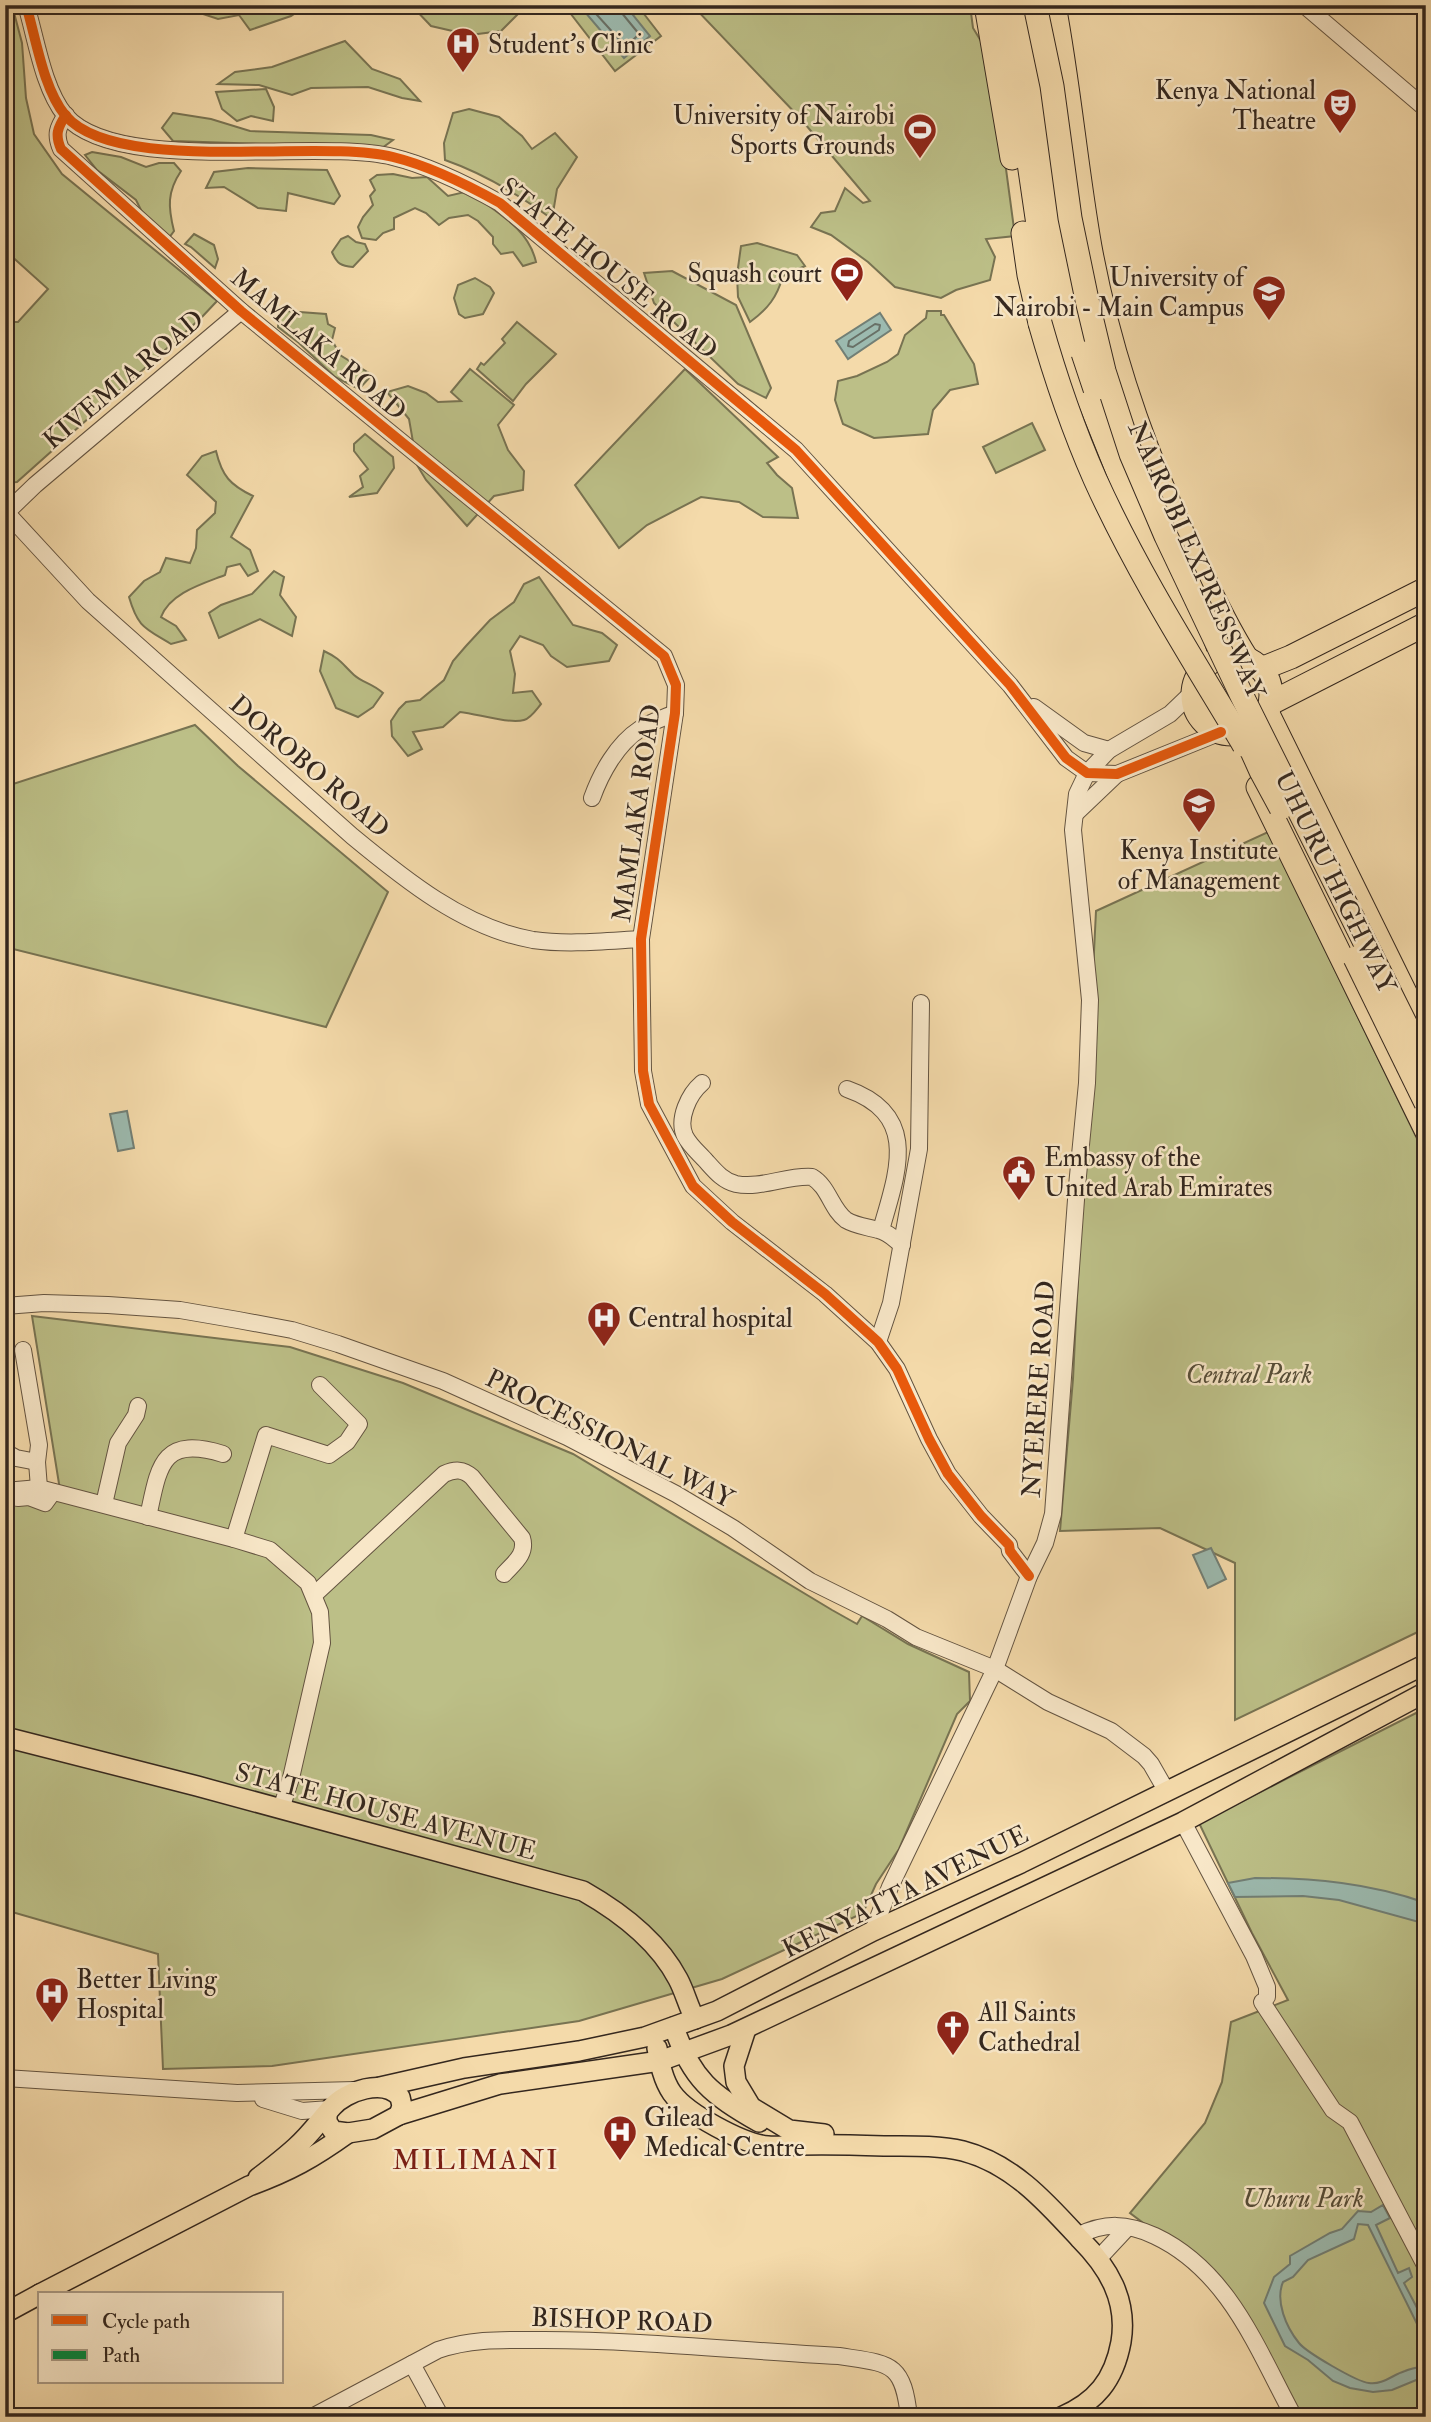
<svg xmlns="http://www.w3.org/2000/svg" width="1431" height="2422" viewBox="0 0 1431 2422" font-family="'IM FELL Double Pica',serif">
	<rect width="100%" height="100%" fill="#f4daaa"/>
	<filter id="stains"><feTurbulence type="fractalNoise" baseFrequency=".00286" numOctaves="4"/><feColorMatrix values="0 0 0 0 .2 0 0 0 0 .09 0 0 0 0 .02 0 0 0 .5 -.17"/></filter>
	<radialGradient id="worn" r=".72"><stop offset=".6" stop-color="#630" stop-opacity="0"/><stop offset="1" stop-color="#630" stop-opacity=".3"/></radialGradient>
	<g fill="#bcbf87" stroke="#787352" stroke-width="2">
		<polygon points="5,5 12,5 22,43 26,98 34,134 62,174 217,301 201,318 17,482 5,483 5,322 18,322 48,289 8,253 5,255"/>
		<polygon points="176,5 307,5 291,16 250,30 239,15 218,19"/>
		<polygon points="411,5 527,5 501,31 470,35 431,26"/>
		<polygon points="564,5 637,5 661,36 615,71"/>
		<polygon points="692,5 970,5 973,28 987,51 993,72 1015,236 986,239 995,257 990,280 956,290 941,298 895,287 868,262 831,235 811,227 821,213 835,211 845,188 863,203 870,201 800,118"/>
		<polygon points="345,41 372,69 400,79 420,101 402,98 368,87 311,88 292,95 259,85 218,84 235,72 272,67"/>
		<polygon points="266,89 274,107 273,121 251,116 237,121 222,109 216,92"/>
		<path d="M469,109L499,117L522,136L532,149L555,133L577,157L557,189L552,219C518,194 485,174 445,160L444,143L453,113Z"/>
		<polygon points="173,113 211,119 250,131 371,135 393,140 382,148 173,141 162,128"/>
		<path d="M92,152L121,157L146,167L159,163H174L181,171C167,192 168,207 174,231L168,239L147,222L136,200L97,170L85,155Z"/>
		<polygon points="248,168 327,170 340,196 334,204 288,193 286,211 258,208 224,187 206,188 214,172"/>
		<path d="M393,174L412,178L427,177L448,196L469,191C495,212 528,227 536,262L523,266L513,252L501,254L493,244V237L478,221L468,215L449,218L439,225L426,213L415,208L394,218V229L383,233L376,240L362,238L358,227L363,217L373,205L370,196L375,190L370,180L377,175Z"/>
		<polygon points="194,234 214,245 218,259 215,268 191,247 185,244"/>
		<path d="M348,236L356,242L365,244L368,251L353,267C341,266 337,264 332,252L341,239Z"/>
		<path d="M757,243L797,255L805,266L783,276C777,297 768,309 750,322L738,297L737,275L741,246Z"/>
		<polygon points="672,271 736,305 771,388 766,398 738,384 654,303 644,273"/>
		<polygon points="475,278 490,287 494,293 483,314 465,318 459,314 454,298 458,285"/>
		<polygon points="286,311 326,314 328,324 335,328 332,340 340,355 372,375 359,389 335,377 299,343 278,327 279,317"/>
		<polygon points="927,311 941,311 941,315 944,315 974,364 978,384 950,390 933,410 928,434 874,438 843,424 835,400 838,381 857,376 887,362 898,354 905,335 926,318"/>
		<polygon points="517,322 556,354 526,384 513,401 477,369 481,363 484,365 505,343 502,339"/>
		<polygon points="470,369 514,405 498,425 508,450 524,471 523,490 494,496 467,526 426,480 417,465 409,419 387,392 408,386 426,393 438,402 461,401 451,392"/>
		<polygon points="685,369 778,457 767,463 777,475 792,488 798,518 763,517 739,502 701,497 647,525 619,548 575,485"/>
		<polygon points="1032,423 1045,450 996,473 983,447"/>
		<polygon points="365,434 393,457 394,468 377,493 349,497 363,487 360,476 368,469 354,451 354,444"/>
		<path d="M216,451C222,476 230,485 253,496L231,537L250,550L258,571L248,576L240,564L227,567L225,575C202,584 170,593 161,617L176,626L186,640L171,644C145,628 138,628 129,597L144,581L160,572L166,558L190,563L196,548L197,530L215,513L216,502L187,475L202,456Z"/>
		<polygon points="274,571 284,577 280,595 296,617 292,636 260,619 219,638 209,613 221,605 252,594"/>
		<path d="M539,577L573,625L602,633L617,645L609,661L567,667L551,656L543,645L520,636L510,651L515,674L513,693L532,691L541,704C536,710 531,718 524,720C509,724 478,714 460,712L443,727L413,732L422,749L408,756L392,736L391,721L399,709L406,702L420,700L444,680L453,661L466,646L490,620L514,602L524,584Z"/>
		<path d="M324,651C341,659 342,664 354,675C363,683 372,683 383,693L373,707L358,717L336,708L320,671Z"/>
		<polygon points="195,725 238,766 388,892 326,1027 5,947 5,840 13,784"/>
		<polygon points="1268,832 1426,1157 1426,1628 1235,1720 1235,1563 1160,1528 1060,1531 1073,1379 1096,911"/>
		<polygon points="32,1316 290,1347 403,1383 573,1454 832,1610 857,1624 862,1616 908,1644 969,1672 970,1701 957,1714 899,1849 876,1884 863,1913 722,1979 579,2021 272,2066 163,2069 158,1954 5,1910 5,1495 61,1496"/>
		<polygon points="1426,1708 1426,2417 1294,2417 1262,2357 1186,2255 1130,2213 1205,2123 1222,2082 1231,2022 1288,2000 1252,1933 1199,1823"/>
	</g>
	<g fill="#9cbaaf" stroke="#727f75" stroke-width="2">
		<polygon points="579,5 625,5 650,36 624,58"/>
		<polygon points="880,313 891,330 848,359 836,341"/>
		<polygon points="127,1111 134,1148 118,1151 110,1114"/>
		<polygon points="1211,1548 1226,1579 1208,1588 1193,1555"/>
		<path d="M1255,1878C1314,1878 1370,1883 1426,1903V1924L1339,1900L1303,1896L1235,1897L1228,1883Z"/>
		<path d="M1383,2205L1390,2218L1376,2225L1398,2273L1409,2268L1412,2277L1404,2283L1426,2325V2342L1368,2225L1358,2224L1354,2239L1308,2260L1293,2277L1283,2282C1275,2301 1286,2327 1299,2343C1306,2352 1357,2382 1369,2383C1383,2385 1392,2375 1405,2371C1411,2368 1419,2367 1426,2366V2376L1392,2390L1373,2392L1350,2388L1333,2381L1308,2360L1285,2346L1264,2303L1274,2277L1290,2264V2256L1330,2233L1342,2229L1358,2211L1371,2212Z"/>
	</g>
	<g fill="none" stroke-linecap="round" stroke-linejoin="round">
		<g stroke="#687066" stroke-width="2">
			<polyline points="588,5 626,47 639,34 621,12 620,5"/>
			<polygon points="875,324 880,325 879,330 853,347 848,346 849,341"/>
		</g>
		<g stroke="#645441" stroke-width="18">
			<g id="minor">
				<path d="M26,5C36,38 43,88 65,115C116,176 316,138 393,157C430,166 466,184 500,203L796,450L1010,685L1066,758L1087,773L1117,774L1221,732"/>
				<polyline points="1304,5 1426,109"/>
				<path d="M66,115C57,128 55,135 61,149L241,311L664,656L676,685L675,713L641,939L643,1071L649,1104L693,1186L732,1222L825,1294L878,1342L897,1369L929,1439L948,1474L981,1516L1009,1545L1010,1551L1029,1576"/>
				<path d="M5,511L88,601L352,836C404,879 464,928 533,940C568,945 605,941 641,939"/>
				<polyline points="7,512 35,485 241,311"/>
				<polyline points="1034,707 1084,743 1109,750"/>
				<path d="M592,798C601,773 617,744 640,729C650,722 664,718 675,713"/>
				<polyline points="1075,814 1117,774"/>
				<path d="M702,1083C689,1094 677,1119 685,1136C690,1146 700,1154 706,1161C715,1171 723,1181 736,1184C761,1189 787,1175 812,1177C829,1187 831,1209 846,1220C856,1226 868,1227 878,1230C888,1232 894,1239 902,1245"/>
				<path d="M847,1089C921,1115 897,1173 881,1230"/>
				<polyline points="5,1306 44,1303 108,1305 180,1310 238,1320 292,1330 338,1344 443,1381 567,1437 676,1494 733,1528 810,1581 887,1619 916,1637 995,1669 1048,1702 1111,1731 1144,1756 1151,1764 1167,1792"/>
				<polyline points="878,1342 891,1303 919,1149 921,1003"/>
				<polyline points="23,1350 39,1445 37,1462 39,1488"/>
				<polyline points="5,1452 16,1458 37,1462"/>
				<polyline points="5,1491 39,1488 234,1539 270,1550 308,1583 320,1612 322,1643 291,1778 281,1809"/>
				<polyline points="18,1498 29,1497 45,1503 53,1492"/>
				<polyline points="104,1504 118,1443 136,1415 138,1406"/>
				<path d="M148,1517C159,1466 161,1435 223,1454"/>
				<polyline points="234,1539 266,1435 329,1455 347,1442 359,1424 320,1385"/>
				<path d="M314,1595L444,1474C455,1469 463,1469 472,1477L522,1538C527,1554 514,1563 504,1574"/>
				<polyline points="1183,1822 1254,1956 1267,1987 1267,1997"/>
				<polyline points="873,1931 890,1887 995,1669 1029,1576 1045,1543 1053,1514 1077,1186 1087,1083 1090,1000 1073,830 1077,794 1087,773 1109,750 1170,714 1193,692"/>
				<polyline points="1262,2002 1333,2110 1350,2122 1426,2267"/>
				<polyline points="5,2078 237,2093 355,2090"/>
				<polyline points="263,2099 302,2111 330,2109"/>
				<path d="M1077,2236C1105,2222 1127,2223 1155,2236C1229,2271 1257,2349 1294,2417"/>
				<polyline points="1099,2258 1127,2228"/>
				<polyline points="412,2364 441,2417"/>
				<path d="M312,2417L438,2350C472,2338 507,2340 544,2340C642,2340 741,2351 839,2356C890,2364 903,2361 909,2417"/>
			</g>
		</g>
		<g stroke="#34271e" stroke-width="22">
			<g id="major">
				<path d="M5,1737L197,1786L583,1891C620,1912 658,1941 678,1979C685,1992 688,2006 695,2019"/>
				<path d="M674,2027C691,2079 712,2095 759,2122"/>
				<polyline points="746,2029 734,2066 736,2082 751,2107 789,2130 824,2134"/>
				<path d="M657,2048C660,2064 663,2080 672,2093C687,2114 743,2144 768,2146C778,2147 789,2145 800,2145C828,2144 856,2145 884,2146C910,2146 938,2145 963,2151C1013,2164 1047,2203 1080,2239C1108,2267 1128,2300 1121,2342C1114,2380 1096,2402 1061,2417"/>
				<polyline points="380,2087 464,2068 579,2051 645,2037 717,2011 873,1931 1021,1863 1426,1664"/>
				<polyline points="327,2115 327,2122 333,2131 348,2133 373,2129 399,2115 500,2084 660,2061 731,2035 1183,1822 1426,1692"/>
				<path d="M258,2178C271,2168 284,2158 296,2147C310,2135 320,2120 332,2107C346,2091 384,2078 400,2097L402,2106L399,2115"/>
				<path d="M40,2294L249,2186C290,2171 313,2158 348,2133"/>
				<polyline points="5,2313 40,2294"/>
			</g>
		</g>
		<g stroke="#34271e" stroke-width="25">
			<g id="highway">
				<polyline points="986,5 1012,158"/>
				<polyline points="1006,5 1043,259 1069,350 1130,502 1184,622 1195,653"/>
				<path d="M1054,5C1069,85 1076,167 1090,247C1110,356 1149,465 1197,564C1212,596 1228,629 1247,659"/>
				<polyline points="1021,9 1030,50 1053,205 1078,333"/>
				<polyline points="1023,233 1029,275 1040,323"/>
				<circle cx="1232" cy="695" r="39"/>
				<polyline points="1261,669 1291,657 1426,589"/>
				<polyline points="1271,703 1426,624"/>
				<polyline points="1267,712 1426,1035"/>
				<polyline points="1258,787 1426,1130"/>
			</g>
		</g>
		<use href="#minor" stroke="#f8e7c8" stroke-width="16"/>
		<use href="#major" stroke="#f4daaa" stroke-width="19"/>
		<use href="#highway" stroke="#f4daaa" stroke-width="23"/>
		<g stroke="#34271e" stroke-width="25" stroke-linecap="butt">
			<g id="highway-bridge">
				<polyline points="1035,5 1052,86 1070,218 1087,300 1104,371 1131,454 1166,536 1242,696 1426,1065"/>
				<path d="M1040,323C1055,376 1073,429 1095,479C1137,572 1192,658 1244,745"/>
				<polyline points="1083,353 1095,389"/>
				<polyline points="1242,729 1261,771 1281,808"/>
				<polyline points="1355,958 1426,1103"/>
			</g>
		</g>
		<use href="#highway-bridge" stroke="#f4daaa" stroke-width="23"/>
		<polyline stroke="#00873e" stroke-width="9" stroke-dasharray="18 9" stroke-linecap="butt" points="1421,1026 1426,1028"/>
		<g stroke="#f8e7c8" stroke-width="15">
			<g id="cycleway">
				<path d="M26,5C36,38 43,88 65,115C116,176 316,138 393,157C430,166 466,184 500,203L796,450L1010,685L1066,758L1087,773L1117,774L1221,732"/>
				<path d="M66,115C57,128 55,135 61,149L241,311L664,656L676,685L675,713L641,939L643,1071L649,1104L693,1186L732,1222L825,1294L878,1342L897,1369L929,1439L948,1474L981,1516L1009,1545L1010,1551L1029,1576"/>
			</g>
		</g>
		<use href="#cycleway" stroke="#e8590c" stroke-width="10"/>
	</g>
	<defs>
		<g id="hospital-pin" transform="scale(1.75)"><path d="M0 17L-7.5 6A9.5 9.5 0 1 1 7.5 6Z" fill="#8f2418" stroke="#f8e7c8"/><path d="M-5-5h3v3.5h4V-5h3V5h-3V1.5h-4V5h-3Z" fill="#fff"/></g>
		<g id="theatre-pin" transform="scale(1.75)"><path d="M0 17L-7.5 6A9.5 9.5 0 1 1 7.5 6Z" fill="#8f2418" stroke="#f8e7c8"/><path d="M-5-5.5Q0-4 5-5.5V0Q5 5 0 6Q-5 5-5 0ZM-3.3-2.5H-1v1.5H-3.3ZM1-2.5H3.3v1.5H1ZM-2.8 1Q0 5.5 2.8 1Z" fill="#fff"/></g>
		<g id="stadium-pin" transform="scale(1.75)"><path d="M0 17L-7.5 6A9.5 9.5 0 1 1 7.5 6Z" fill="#8f2418" stroke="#f8e7c8"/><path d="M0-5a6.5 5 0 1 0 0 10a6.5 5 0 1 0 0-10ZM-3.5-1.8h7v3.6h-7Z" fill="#fff"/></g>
		<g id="university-pin" transform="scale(1.75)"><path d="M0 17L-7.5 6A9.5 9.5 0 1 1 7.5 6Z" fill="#8f2418" stroke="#f8e7c8"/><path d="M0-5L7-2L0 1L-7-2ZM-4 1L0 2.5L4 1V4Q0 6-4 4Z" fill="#fff"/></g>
		<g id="civic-pin" transform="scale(1.75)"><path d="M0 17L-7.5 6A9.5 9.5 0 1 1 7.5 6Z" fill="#8f2418" stroke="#f8e7c8"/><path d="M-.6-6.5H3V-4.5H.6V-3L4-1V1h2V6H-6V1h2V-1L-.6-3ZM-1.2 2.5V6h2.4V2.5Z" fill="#fff"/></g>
		<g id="church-pin" transform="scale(1.75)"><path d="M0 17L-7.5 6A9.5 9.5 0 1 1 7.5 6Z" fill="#8f2418" stroke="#f8e7c8"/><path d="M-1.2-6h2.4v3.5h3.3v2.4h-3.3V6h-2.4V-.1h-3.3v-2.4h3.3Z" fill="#fff"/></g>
	</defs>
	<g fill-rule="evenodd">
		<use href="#hospital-pin" x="463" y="44"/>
		<use href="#theatre-pin" x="1340" y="105"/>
		<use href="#stadium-pin" x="920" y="130"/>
		<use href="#stadium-pin" x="847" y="273"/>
		<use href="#university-pin" x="1269" y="292"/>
		<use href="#university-pin" x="1199" y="804"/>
		<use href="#civic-pin" x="1019" y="1172"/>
		<use href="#hospital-pin" x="604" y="1318"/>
		<use href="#hospital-pin" x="52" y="1994"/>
		<use href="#church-pin" x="953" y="2027"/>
		<use href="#hospital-pin" x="620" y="2132"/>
	</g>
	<g text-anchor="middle" stroke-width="5" stroke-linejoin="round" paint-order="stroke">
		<g font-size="26" fill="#34271e" stroke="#f8e7c8" text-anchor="start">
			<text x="488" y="53">Student's Clinic</text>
			<text x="1316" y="99" text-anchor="end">Kenya National<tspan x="1316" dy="30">Theatre</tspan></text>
			<text x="895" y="124" text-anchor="end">University of Nairobi<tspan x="895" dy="30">Sports Grounds</tspan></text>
			<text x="822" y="282" text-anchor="end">Squash court</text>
			<text x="1244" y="286" text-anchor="end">University of<tspan x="1244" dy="30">Nairobi - Main Campus</tspan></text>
			<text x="1199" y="859" text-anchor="middle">Kenya Institute<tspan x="1199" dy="30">of Management</tspan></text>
			<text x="1044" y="1166">Embassy of the<tspan x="1044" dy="30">United Arab Emirates</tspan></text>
			<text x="628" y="1327">Central hospital</text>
			<text x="76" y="1988">Better Living<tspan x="76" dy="30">Hospital</tspan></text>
			<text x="978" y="2021">All Saints<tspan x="978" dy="30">Cathedral</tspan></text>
			<text x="644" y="2126">Gilead<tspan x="644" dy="30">Medical Centre</tspan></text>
		</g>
		<g font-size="26" fill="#34271e" stroke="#f8e7c8">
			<text transform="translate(609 268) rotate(39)" y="9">STATE HOUSE ROAD</text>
			<text transform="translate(319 344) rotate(40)" y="9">MAMLAKA ROAD</text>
			<text transform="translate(123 379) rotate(-40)" y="9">KIVEMIA ROAD</text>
			<text transform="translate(1197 560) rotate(66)" y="9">NAIROBI EXPRESSWAY</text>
			<text transform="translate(310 766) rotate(41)" y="9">DOROBO ROAD</text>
			<text transform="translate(636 813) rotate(-82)" y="9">MAMLAKA ROAD</text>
			<text transform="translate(1336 882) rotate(64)" y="9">UHURU HIGHWAY</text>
			<text transform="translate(1038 1389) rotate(-86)" y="9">NYERERE ROAD</text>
			<text transform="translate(610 1438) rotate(27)" y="9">PROCESSIONAL WAY</text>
			<text transform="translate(386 1811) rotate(15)" y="9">STATE HOUSE AVENUE</text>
			<text transform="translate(905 1891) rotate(-26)" y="9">KENYATTA AVENUE</text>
			<text transform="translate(622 2320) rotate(2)" y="9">BISHOP ROAD</text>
		</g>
		<g font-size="26" font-style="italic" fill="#564d38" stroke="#f8e7c8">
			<text x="1249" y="1383">Central Park</text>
			<text x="1303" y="2207">Uhuru Park</text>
		</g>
		<g font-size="28" letter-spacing="2" fill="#7a1f14" stroke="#f8e7c8">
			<text x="476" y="2169">MILIMANI</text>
		</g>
	</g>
	<rect width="1431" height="2422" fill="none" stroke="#f4daaa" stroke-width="28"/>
	<rect x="7" y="7" width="1417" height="2408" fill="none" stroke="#34271e" stroke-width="3.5"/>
	<rect x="14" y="14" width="1403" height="2394" fill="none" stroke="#34271e" stroke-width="2"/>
	<rect x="38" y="2292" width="245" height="91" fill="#f8e7c8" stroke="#aa9a84" stroke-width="2"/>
	<rect x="52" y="2315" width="35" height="10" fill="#e8590c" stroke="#aa9a84" stroke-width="2"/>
	<text x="102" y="2328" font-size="21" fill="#34271e">Cycle path</text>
	<rect x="52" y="2350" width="35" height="10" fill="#00873e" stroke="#aa9a84" stroke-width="2"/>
	<text x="102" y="2362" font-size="21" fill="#34271e">Path</text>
	<rect width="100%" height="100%" filter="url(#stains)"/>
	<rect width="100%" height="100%" fill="url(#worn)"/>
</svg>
